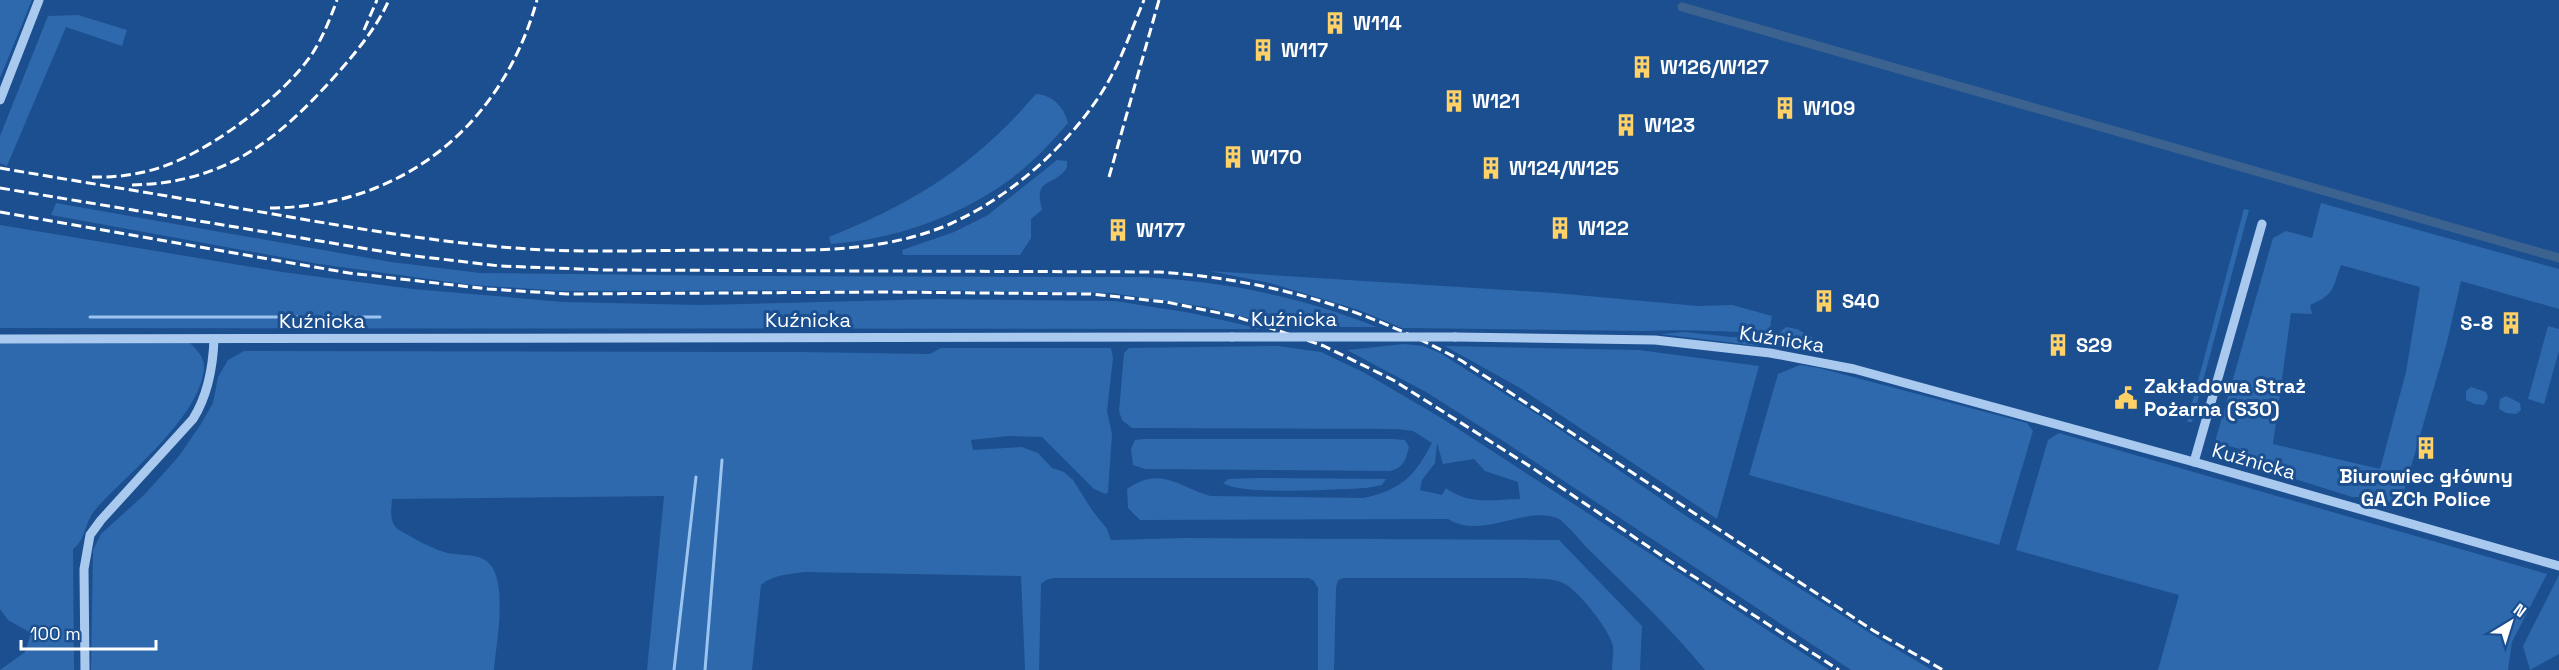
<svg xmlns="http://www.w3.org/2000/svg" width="2559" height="670" viewBox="0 0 2559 670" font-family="'Space Grotesk',sans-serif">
	<rect width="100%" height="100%" fill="#1b4f8f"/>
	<g fill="#2e69ad" fill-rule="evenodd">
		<polygon points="0,0 32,0 0,78"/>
		<polygon points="78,15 127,30 122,46 66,27 7,166 0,163 0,136 48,16"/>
		<path d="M1036,94C1053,95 1064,107 1068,123C1051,143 1032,163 1012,178C962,216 893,240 831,244L829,237C916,202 975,165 1036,94Z"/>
		<path d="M1057,160L1067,161V168C1053,188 1033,176 1042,210L1031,219V238L1020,255H903L902,250L954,232L988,215Z"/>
		<path d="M56,203L391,262L480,273L740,276L1143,277C1228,282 1298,296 1377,327H1282L1206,307L1112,293L913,290L563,291L472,285L319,264L51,215Z"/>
		<path d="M2321,203L2559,269V309L2461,281L2447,342L2404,491L2422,497L2403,505L2369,497H2352L2263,469L2242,459L2243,450L2215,442L2273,238L2286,231L2312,238ZM2341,265L2420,287L2406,372L2380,469L2273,444L2291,313L2312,314L2310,305C2336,294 2332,288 2341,265Z"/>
		<polygon points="2244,209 2249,210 2192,422 2187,422"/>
		<polygon points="0,225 282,272 413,289 564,302 700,305 937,299 1115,301 1191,313 1262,329 0,328"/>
		<path d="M1209,271L1555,293L1698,306L1732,305L1772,316L1769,333C1726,332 1686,329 1644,331L1402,328L1359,310L1270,283Z"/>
		<polygon points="2548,326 2559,329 2559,351 2544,404 2528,399"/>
		<path d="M1786,327L1797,329L1815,339L1813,346C1802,347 1790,344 1781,338L1780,332Z"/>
		<polygon points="1685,332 1731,337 1761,336 1759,346 1660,334"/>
		<path d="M0,339H185C194,347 205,355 204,369C199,418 127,474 95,510C85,521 86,540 73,549L74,670H0L25,652L31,633L8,620L0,609Z"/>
		<polygon points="1404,344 1423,346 1440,353 1543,418 1683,514 1881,640 1932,670 1851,670 1500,439 1426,392 1347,350"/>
		<path d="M1278,346L1321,352L1365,373L1443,419L1829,670H1705C1669,626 1627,587 1586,547C1580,540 1564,521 1557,518C1522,506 1482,540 1448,519L1140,520L1128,508L1127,489C1161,465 1178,487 1211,496L1364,498C1402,489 1414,477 1432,443L1413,431L1397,429L1132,428L1122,420L1119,411L1124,353L1129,348ZM1437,443L1443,464L1474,459L1485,471L1518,482L1520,499C1491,499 1471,506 1446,488L1442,495L1420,490L1422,480L1435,463Z"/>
		<polygon points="1445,346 1639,350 1759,366 1717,519 1520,388"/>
		<path d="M941,348H1111L1113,358L1107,411L1112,434L1108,492L1106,494L1094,489L1042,437L1009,436L971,440L973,450L1022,447L1038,453L1052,468L1064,472L1073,480L1092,510L1107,529L1111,540L1183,538L1559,540L1642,626L1640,670H1612C1612,663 1614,653 1613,646C1609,629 1579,591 1563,583C1553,578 1537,579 1525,578H1343L1338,580L1336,588L1334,670H1318V588L1314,581L1309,578H1054L1046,580L1041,584L1039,670H1025L1021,576L804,572C790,574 772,575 761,585L752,670H647L664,496L392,499C391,511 389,522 399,530C413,538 429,547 444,552C456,556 474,553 485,560C510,575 496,644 494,670H91L93,550L101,534L145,494L179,456L201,424L213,403L218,377L228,360L244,351L800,352L930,354Z"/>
		<polygon points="1800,365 1819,368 2027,423 2033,431 1999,545 1749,475 1778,374"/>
		<polygon points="2471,387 2486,392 2488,398 2484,405 2475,404 2466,400 2466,391"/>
		<polygon points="2506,396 2520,403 2521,410 2516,414 2506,413 2499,409 2500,399"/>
		<polygon points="2059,433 2547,574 2512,642 2508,670 2158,670 2179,595 2016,550 2048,440"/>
		<path d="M1144,439H1392L1405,440L1409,447C1406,459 1404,468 1390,471L1145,469L1133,465L1131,449L1135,440Z"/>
		<path d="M1256,478L1386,479L1382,485L1366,488C1338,489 1243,496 1223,483L1229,479Z"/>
		<polygon points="2559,575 2559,654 2530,670 2523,646"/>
	</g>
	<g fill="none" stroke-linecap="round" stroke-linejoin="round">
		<g stroke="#9cc4f0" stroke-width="3">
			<polyline points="90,317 380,317"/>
			<polyline points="674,670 696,477"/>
			<polyline points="705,670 722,460"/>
		</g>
		<polyline stroke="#3c6290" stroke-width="9" points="1682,7 2559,258"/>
		<g stroke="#a9c9ee" stroke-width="9">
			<polyline points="0,100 39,0"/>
			<polyline points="1455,337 1655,340 1770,353 1854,369 2194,462 2559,566"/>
			<polyline points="0,339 1232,337"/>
			<polyline points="2194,462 2262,224"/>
			<path d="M85,670L84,569L90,535L101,520L193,419C208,395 213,367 214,339"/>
		</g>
		<g stroke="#fff" stroke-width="3" stroke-dasharray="10 4.5" stroke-linecap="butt">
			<polyline points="364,30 377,0"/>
			<path d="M0,168C75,181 151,193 226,206C326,223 426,242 528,249C593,253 659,250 725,250C801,250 878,255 950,224C1010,197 1066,148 1102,92C1120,64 1131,31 1144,0"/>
			<path d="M92,177C120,178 150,173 177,161C221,142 285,94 312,54C323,37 330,19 337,0"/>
			<polyline points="1109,177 1159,0"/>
			<path d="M132,185C224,183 277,141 336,75C356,52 376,29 389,0"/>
			<path d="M0,188L398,254L500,266L606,270L1160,272C1270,280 1365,308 1462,361L1874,631L1943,670"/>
			<path d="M270,208C402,207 502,126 537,0"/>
			<polyline points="0,212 349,273 488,289 567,294 883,292 1091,294 1166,302 1234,316 1324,346 1393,380 1531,467 1665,558 1839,670"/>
		</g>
		<polyline stroke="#a9c9ee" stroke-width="9" points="1232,337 1455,337"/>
	</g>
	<defs>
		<g id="building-bare" transform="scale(1.8)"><path d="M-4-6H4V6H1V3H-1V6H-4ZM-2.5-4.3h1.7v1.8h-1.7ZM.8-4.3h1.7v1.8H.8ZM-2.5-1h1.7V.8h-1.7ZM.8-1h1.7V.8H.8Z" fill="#ffd166" stroke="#1b4f8f" stroke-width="2.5" paint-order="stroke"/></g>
		<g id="civic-bare" transform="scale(1.8)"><path d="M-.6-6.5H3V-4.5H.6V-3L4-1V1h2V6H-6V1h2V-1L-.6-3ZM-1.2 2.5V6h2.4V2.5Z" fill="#ffd166" stroke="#1b4f8f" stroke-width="2.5" paint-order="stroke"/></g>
	</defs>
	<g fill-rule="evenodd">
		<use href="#building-bare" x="1335" y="23"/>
		<use href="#building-bare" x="1263" y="50"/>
		<use href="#building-bare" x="1642" y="67"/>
		<use href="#building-bare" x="1454" y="101"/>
		<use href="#building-bare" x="1785" y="108"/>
		<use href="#building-bare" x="1626" y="125"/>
		<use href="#building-bare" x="1233" y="157"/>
		<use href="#building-bare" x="1491" y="168"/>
		<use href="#building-bare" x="1560" y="228"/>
		<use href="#building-bare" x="1118" y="230"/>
		<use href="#building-bare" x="1824" y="301"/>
		<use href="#building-bare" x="2511" y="323"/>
		<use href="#building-bare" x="2058" y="345"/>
		<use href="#civic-bare" x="2126" y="398"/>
		<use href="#building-bare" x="2426" y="448"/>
	</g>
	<g text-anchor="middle" stroke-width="6" stroke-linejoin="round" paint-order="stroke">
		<g font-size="20" font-weight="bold" fill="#fff" stroke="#1b4f8f" text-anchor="start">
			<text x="1353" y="30">W114</text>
			<text x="1281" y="57">W117</text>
			<text x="1660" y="74">W126/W127</text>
			<text x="1472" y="108">W121</text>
			<text x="1803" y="115">W109</text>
			<text x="1644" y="132">W123</text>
			<text x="1251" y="164">W170</text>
			<text x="1509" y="175">W124/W125</text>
			<text x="1578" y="235">W122</text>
			<text x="1136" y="237">W177</text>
			<text x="1842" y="308">S40</text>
			<text x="2493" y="330" text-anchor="end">S-8</text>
			<text x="2076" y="352">S29</text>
			<text x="2144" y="393">Zakładowa Straż<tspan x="2144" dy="23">Pożarna (S30)</tspan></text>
			<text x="2426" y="483" text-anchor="middle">Biurowiec główny<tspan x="2426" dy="23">GA ZCh Police</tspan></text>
		</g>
		<g font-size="20" fill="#fff" stroke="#1b4f8f">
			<text x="1294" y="326">Kuźnicka</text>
			<text x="808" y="327">Kuźnicka</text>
			<text x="322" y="328">Kuźnicka</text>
			<text transform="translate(1782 339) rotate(9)" y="7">Kuźnicka</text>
			<text transform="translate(2254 461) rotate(16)" y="7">Kuźnicka</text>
		</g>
	</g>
	<g transform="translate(2511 622) rotate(38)" stroke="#1b4f8f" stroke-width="4.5" paint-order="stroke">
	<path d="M0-4.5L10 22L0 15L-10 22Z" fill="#ffffff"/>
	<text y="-9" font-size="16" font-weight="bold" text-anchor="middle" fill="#ffffff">N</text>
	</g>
	<path d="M21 640v9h135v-9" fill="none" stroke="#ffffff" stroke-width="3"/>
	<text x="30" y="640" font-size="18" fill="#ffffff" stroke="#1b4f8f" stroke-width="4.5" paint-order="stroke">100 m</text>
</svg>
